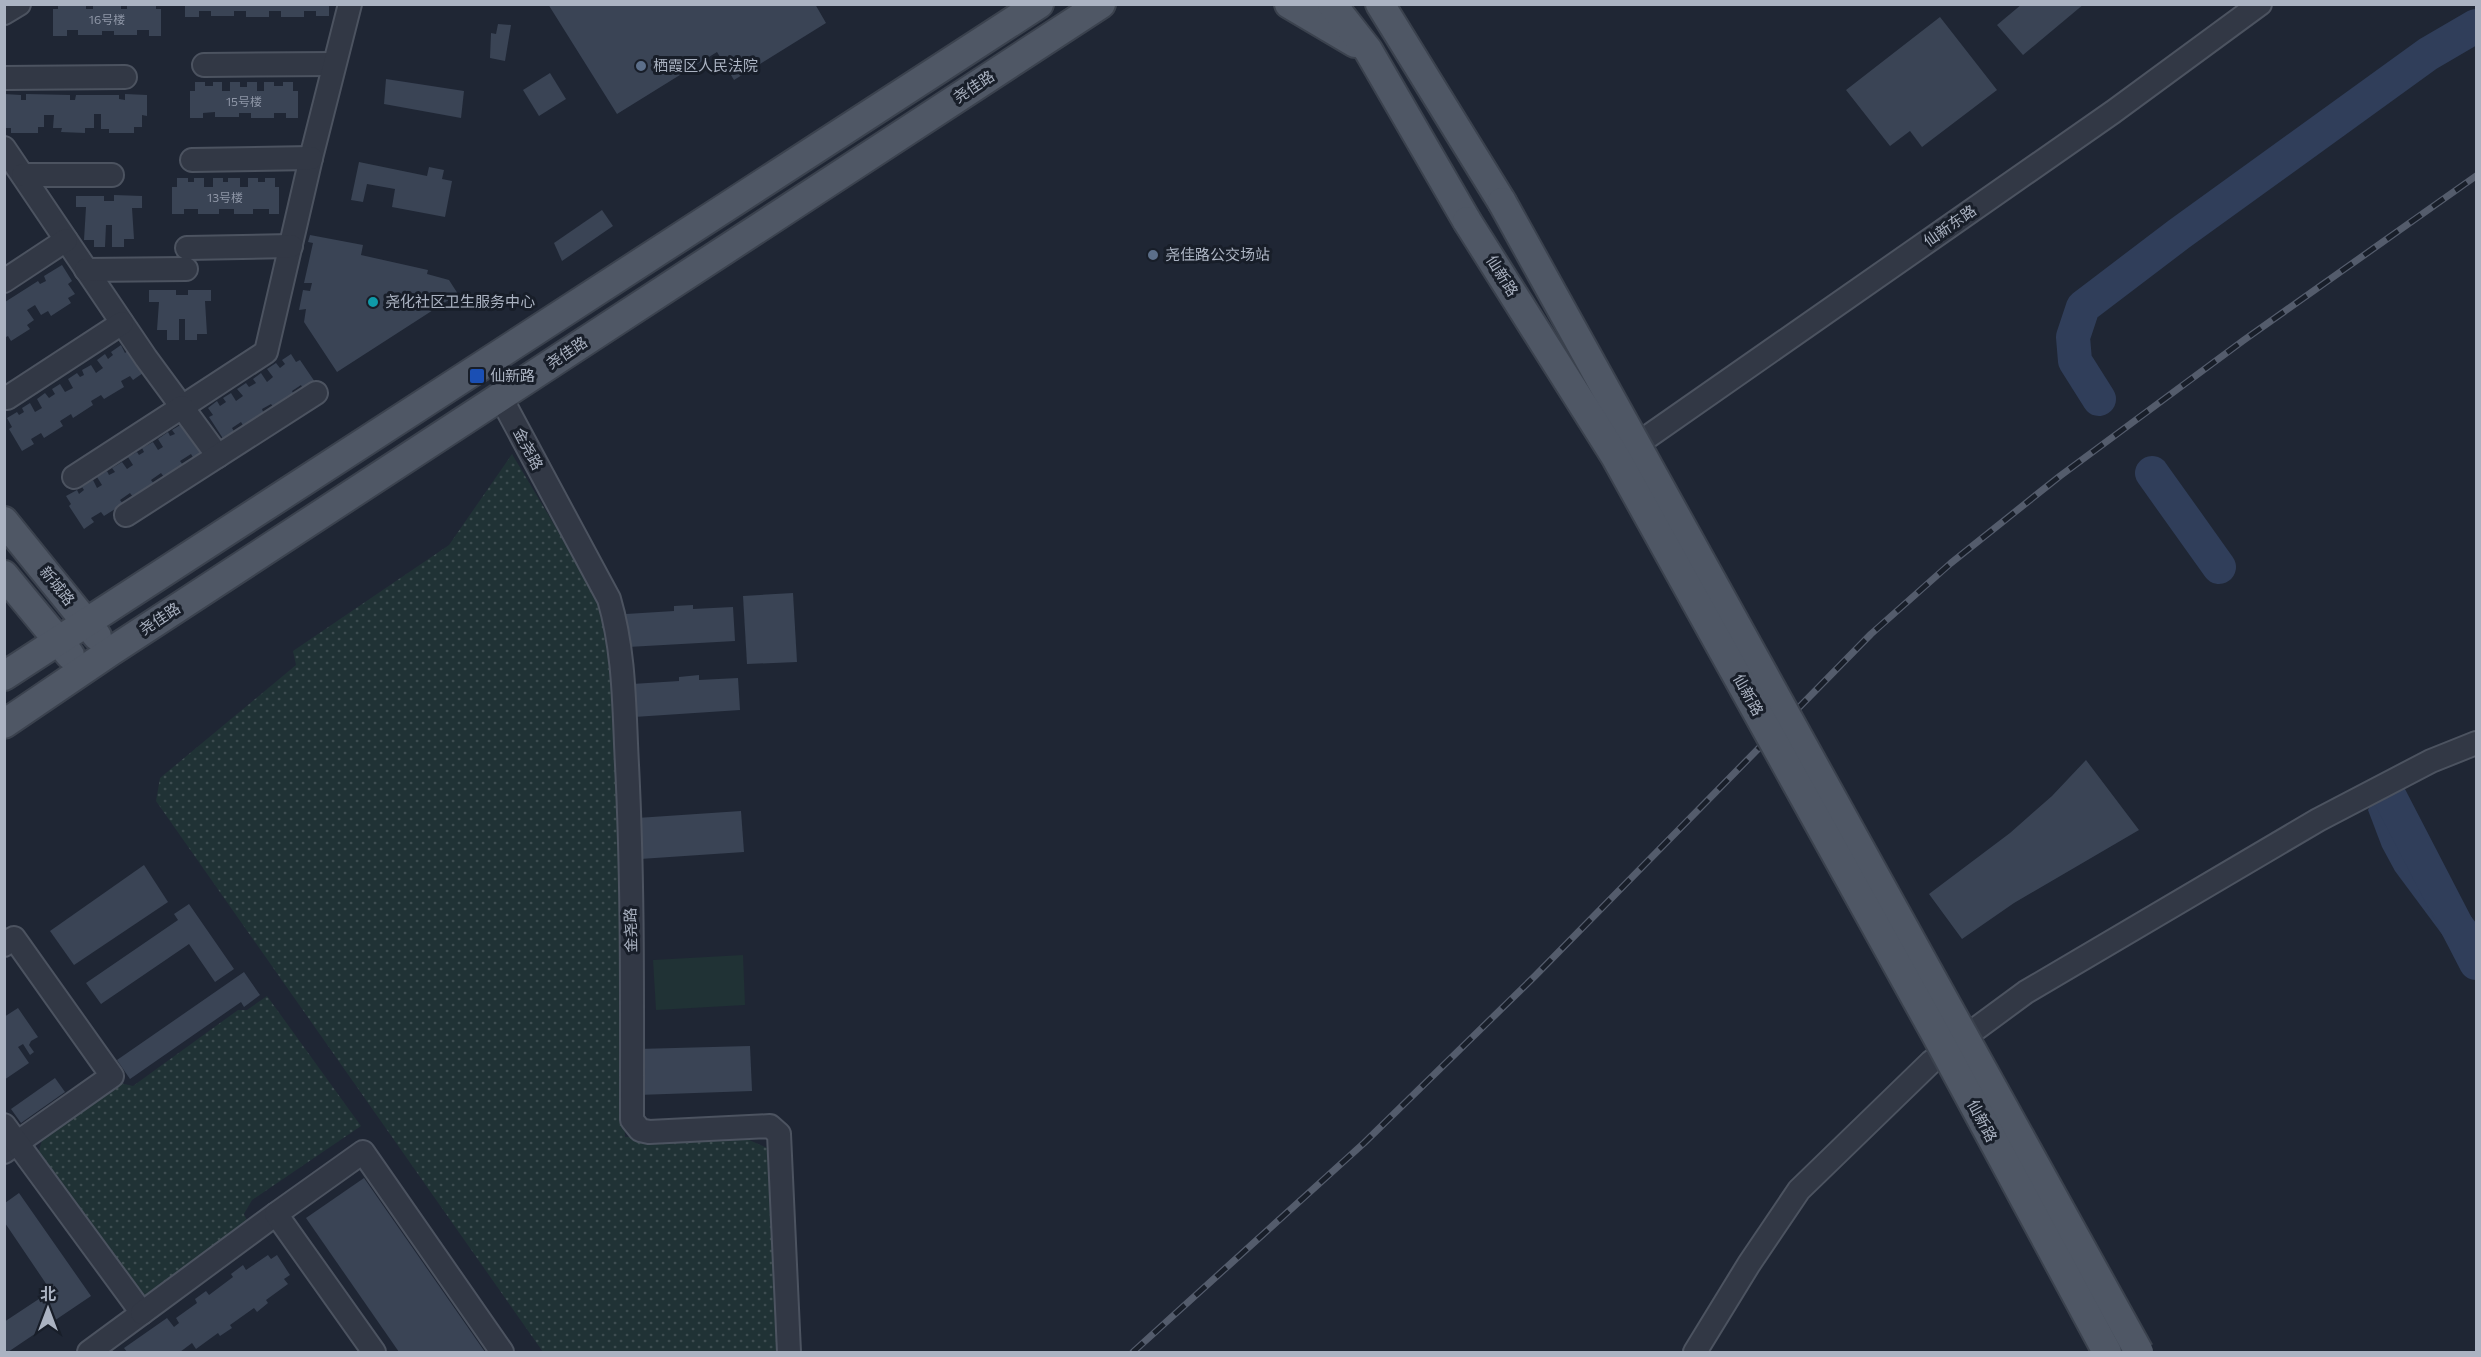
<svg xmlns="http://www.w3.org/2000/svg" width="2481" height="1357" viewBox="0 0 2481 1357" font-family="Commissioner,'Noto Sans SC',sans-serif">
	<defs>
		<pattern id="grass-dots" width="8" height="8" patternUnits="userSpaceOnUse" patternTransform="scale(1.5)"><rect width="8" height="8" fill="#203235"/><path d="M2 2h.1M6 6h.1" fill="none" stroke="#3e4d51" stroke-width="1.8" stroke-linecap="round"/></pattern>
	</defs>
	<rect width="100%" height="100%" fill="#1f2634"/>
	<g fill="url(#grass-dots)">
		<polygon points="512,454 607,613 616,689 625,1137 733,1133 772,1150 778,1352 543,1352 156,801 160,778 296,665 293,651 449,545"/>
		<polygon points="267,996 361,1126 252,1200 244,1214 250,1227 143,1305 36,1160 44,1134 120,1083 133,1086 238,1010 247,1010"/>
	</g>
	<polygon fill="#203235" points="743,955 745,1005 656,1010 653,960"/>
	<polygon fill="#303e5a" points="2376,794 2476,923 2476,980 2395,871 2382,847 2368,810"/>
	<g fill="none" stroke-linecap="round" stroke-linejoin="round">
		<g stroke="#303e5a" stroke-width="34">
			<polyline points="2099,399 2075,361 2073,337 2083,307 2179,234 2428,54 2476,26"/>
			<polyline points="2152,473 2219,567"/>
			<polyline points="2390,797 2476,963"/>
		</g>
	</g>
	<g fill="#3a4455">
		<polygon points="58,4 86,4 86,9 93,9 93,4 121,4 121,9 127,9 127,4 156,4 156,9 161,9 161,36 149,36 149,30 137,30 137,35 114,35 114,31 102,31 102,35 78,35 78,30 67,30 67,36 53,36 53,9 58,9"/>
		<polygon points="185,4 329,4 329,16 316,16 316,11 304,11 304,17 281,17 281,11 269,11 269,17 246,17 246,11 234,11 234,16 211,16 211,11 199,11 199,17 185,17"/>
		<polygon points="548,4 815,4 826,23 734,80 717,52 617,114"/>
		<polygon points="2022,4 2084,4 2023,55 1997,25"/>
		<polygon points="1940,17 1997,90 1922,147 1910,131 1890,146 1846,90"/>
		<polygon points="498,24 511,25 505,61 490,58 491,33 496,34"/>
		<polygon points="550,73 566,99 539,116 523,90"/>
		<polygon points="386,79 464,91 461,118 384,104"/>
		<polygon points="195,82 205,82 205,86 213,86 213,82 222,82 222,91 230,91 230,82 240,82 240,87 247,87 247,82 257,82 257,91 264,91 264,82 274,82 274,86 283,86 283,82 293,82 293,91 298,91 298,118 286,118 286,113 274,113 274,118 251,118 251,113 239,113 239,117 215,117 215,112 203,113 203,118 190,118 190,91 195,91"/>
		<polygon points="4,94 21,95 21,100 26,100 26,94 70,95 70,100 75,100 76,95 119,95 119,99 125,100 125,94 147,95 147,116 142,115 142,127 134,127 134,133 109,133 109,129 101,129 101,114 94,114 94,128 85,128 85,133 61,132 62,128 53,128 54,115 44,115 44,127 38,127 38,133 11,133 11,128 4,128"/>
		<polygon points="359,162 427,176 429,167 444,170 442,179 452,181 445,217 392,207 395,189 367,184 363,202 351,200"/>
		<polygon points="177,178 188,178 188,182 194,182 194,178 204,178 204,187 213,187 213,178 223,178 223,182 228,182 228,178 240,178 240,187 248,187 248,178 258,178 258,182 265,182 265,178 275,178 275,187 279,187 279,214 269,214 269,209 253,209 253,214 234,214 234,209 219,209 219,214 198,214 198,209 184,209 184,214 172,214 172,187 177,187"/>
		<polygon points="114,195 142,196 142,208 132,208 134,239 124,239 124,247 112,247 112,225 106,225 105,247 94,247 94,240 84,240 86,207 76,207 76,196 104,196 104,201 114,201"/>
		<polygon points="602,210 613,226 562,261 554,243"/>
		<polygon points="310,235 363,245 361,255 428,270 427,274 449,280 458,294 337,372 304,322 306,309 299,310 303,290 310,291 312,283 304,283 313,243 308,242"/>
		<polygon points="62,265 72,281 68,284 75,294 68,298 71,303 51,316 48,311 41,315 35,305 27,310 34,320 27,325 30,329 11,341 8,336 4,338 5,302 38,281 40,284 46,281 44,276"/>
		<polygon points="149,290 176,290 176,295 188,295 188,290 211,290 211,301 205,301 207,334 197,334 197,340 185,340 185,319 179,319 179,340 167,340 167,330 157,330 159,302 149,302"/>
		<polygon points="121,345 125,353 129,350 143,373 133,380 130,376 121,381 124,387 104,399 101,395 91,401 93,405 73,418 71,414 60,421 63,426 44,438 41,433 31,439 34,444 22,451 9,429 12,427 7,418 17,412 19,415 24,412 22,408 30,403 35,412 42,408 37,399 45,393 49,398 55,394 52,389 60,384 65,392 73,388 68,379 77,373 80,377 84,375 82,370 91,365 96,373 103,368 97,360 105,354 108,359 113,355 111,352"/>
		<polygon points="291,354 296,362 300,360 315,382 303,389 301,385 292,391 294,395 274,408 271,404 262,409 264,414 244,427 241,422 232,428 235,433 224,440 209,417 213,415 208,408 217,401 220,406 226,402 223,398 231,393 236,401 243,396 237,389 246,383 249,387 256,383 253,379 261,373 267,382 273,377 267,369 276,363 280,368 285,364 282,360"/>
		<polygon points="182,424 206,452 194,459 191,454 180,461 183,465 164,477 161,473 151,480 154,484 133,497 130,493 120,500 123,504 104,516 101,512 91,518 94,522 84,529 69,506 71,504 66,496 77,490 79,494 84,490 82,487 93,480 97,488 102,485 97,477 107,471 109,475 115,472 112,468 122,462 127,469 133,465 128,457 137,452 139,455 144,452 142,448 153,442 158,450 163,447 158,439 168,432 170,436 175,434 172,430"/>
		<polygon points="793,593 797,662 747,664 743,596"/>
		<polygon points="693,605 693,609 733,607 735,641 628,647 626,614 674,611 674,606"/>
		<polygon points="699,675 699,680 738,678 740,710 634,717 632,684 679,681 679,677"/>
		<polygon points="2086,760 2139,830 2014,903 1962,939 1929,894 2010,833 2052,796"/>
		<polygon points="741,811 744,852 640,859 637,818"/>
		<polygon points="144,865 168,902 74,965 50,931"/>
		<polygon points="189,904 234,969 215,982 189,944 101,1004 86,983 178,920 174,914"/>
		<polygon points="244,972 260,995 244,1007 241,1002 130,1079 117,1060"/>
		<polygon points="18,1008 38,1037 31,1041 29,1045 34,1052 30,1055 23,1044 18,1047 29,1063 4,1080 4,1017"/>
		<polygon points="750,1046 752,1091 638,1095 637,1049"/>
		<polygon points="55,1078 65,1092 21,1123 11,1109"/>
		<polygon points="364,1178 485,1352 399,1352 306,1218"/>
		<polygon points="19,1193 91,1296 8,1352 4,1352 4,1322 51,1291 5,1223 5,1203"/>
		<polygon points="268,1255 271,1259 277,1255 290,1275 284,1279 288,1284 266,1300 268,1303 257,1312 254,1308 230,1325 232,1328 220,1336 218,1333 196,1349 192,1343 180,1352 127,1352 124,1348 167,1318 174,1327 179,1323 176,1318 197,1303 195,1299 206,1291 209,1295 233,1277 231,1274 243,1265 246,1270"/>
	</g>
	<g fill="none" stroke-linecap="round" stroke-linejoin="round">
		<g stroke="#4c5360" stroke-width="26">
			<g id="minor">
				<polyline points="4,13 19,4"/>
				<polyline points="204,65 334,64"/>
				<polyline points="4,78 125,77"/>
				<polyline points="4,148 146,358 182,407 266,352 311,158 350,4"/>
				<polyline points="192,160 311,158"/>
				<polyline points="23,175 112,175"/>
				<polyline points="187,248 291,246"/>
				<polyline points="86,270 186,269"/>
				<polyline points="4,281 66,240"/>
				<path d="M500,396L609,599C625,653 624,709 627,765C633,884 632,1002 632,1120L640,1130L649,1132L770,1126L779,1134L789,1352"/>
				<polyline points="7,398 122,323"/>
				<polyline points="1636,445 2113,112 2260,4"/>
				<polyline points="74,477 182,407 218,456"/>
				<polyline points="126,515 316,393"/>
				<polyline points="4,945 14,938 112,1076 4,1152"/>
				<polyline points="4,1125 142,1313 89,1352"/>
				<polyline points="142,1313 276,1214"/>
				<polyline points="374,1352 276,1214 363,1152 502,1352"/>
				<polyline points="1695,1352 1749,1264 1799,1190 1931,1062 2026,992 2318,820 2431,761 2476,743"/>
			</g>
		</g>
		<g stroke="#3b424e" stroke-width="32">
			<g id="major">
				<polyline points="1289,4 1355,43"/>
				<polyline points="1332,4 1368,50 1467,221"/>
				<polyline points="1380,4 1502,202"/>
				<polyline points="4,521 97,636"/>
				<polyline points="4,575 70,655"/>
				<polyline points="4,676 1039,4"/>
				<polyline points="4,724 110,652 1101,4"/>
			</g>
		</g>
		<use href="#minor" stroke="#323845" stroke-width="22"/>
		<use href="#major" stroke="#4f5765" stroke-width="28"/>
		<g stroke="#545c6c" stroke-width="7">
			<polyline id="rail" points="1133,1352 1364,1143 1535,976 1871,634 1951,563 2060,476 2244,340 2476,176"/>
		</g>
		<use href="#rail" stroke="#181e29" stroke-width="4.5" stroke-dasharray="14" stroke-linecap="butt"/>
		<g stroke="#3b424e" stroke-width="32" stroke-linecap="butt">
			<g id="major-bridge">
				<polyline points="1502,202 2139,1352"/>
				<polyline points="1467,221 1615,456 1935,1033 2107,1352"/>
			</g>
		</g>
		<use href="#major-bridge" stroke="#4f5765" stroke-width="28"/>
	</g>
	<g fill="#5c6f8a" stroke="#181e29" stroke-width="2">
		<circle cx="641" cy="66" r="6"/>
		<circle cx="1153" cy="255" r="6"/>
	</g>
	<circle fill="#0f9aa8" stroke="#181e29" stroke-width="2" cx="373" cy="302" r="6"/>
	<rect fill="#1a4fb4" stroke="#181e29" stroke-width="2" x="469" y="368" width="16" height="16" rx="3"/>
	<g text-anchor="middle" stroke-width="6" stroke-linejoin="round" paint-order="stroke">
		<g font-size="12" fill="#8f97a7">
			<text x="107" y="24">16号楼</text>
			<text x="244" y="106">15号楼</text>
			<text x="225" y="202">13号楼</text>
		</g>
		<g font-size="15" fill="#abb3c2" stroke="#181e29" text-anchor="start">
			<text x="653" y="71">栖霞区人民法院</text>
			<text x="1165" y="260">尧佳路公交场站</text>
			<text x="385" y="307">尧化社区卫生服务中心</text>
			<text x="490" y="381">仙新路</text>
		</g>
		<g font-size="15" fill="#abb3c2" stroke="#181e29">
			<text transform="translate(974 87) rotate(-33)" y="5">尧佳路</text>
			<text transform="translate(1950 226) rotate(-35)" y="5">仙新东路</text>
			<text transform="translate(1502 276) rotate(58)" y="5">仙新路</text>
			<text transform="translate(567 353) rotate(-33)" y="5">尧佳路</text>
			<text transform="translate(528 449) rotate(62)" y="5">金尧路</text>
			<text transform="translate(57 586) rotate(51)" y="5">新城路</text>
			<text transform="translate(160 619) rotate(-33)" y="5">尧佳路</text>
			<text transform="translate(1748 695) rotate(61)" y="5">仙新路</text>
			<text transform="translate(631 930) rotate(-91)" y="5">金尧路</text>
			<text transform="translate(1982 1121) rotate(62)" y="5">仙新路</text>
		</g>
	</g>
	<rect width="2481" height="1357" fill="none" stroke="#abb3c2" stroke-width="12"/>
	<g transform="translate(48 1309)" stroke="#181e29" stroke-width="4.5" paint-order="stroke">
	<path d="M0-4.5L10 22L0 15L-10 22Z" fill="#abb3c2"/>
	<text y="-9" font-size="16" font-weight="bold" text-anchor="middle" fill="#abb3c2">北</text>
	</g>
</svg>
